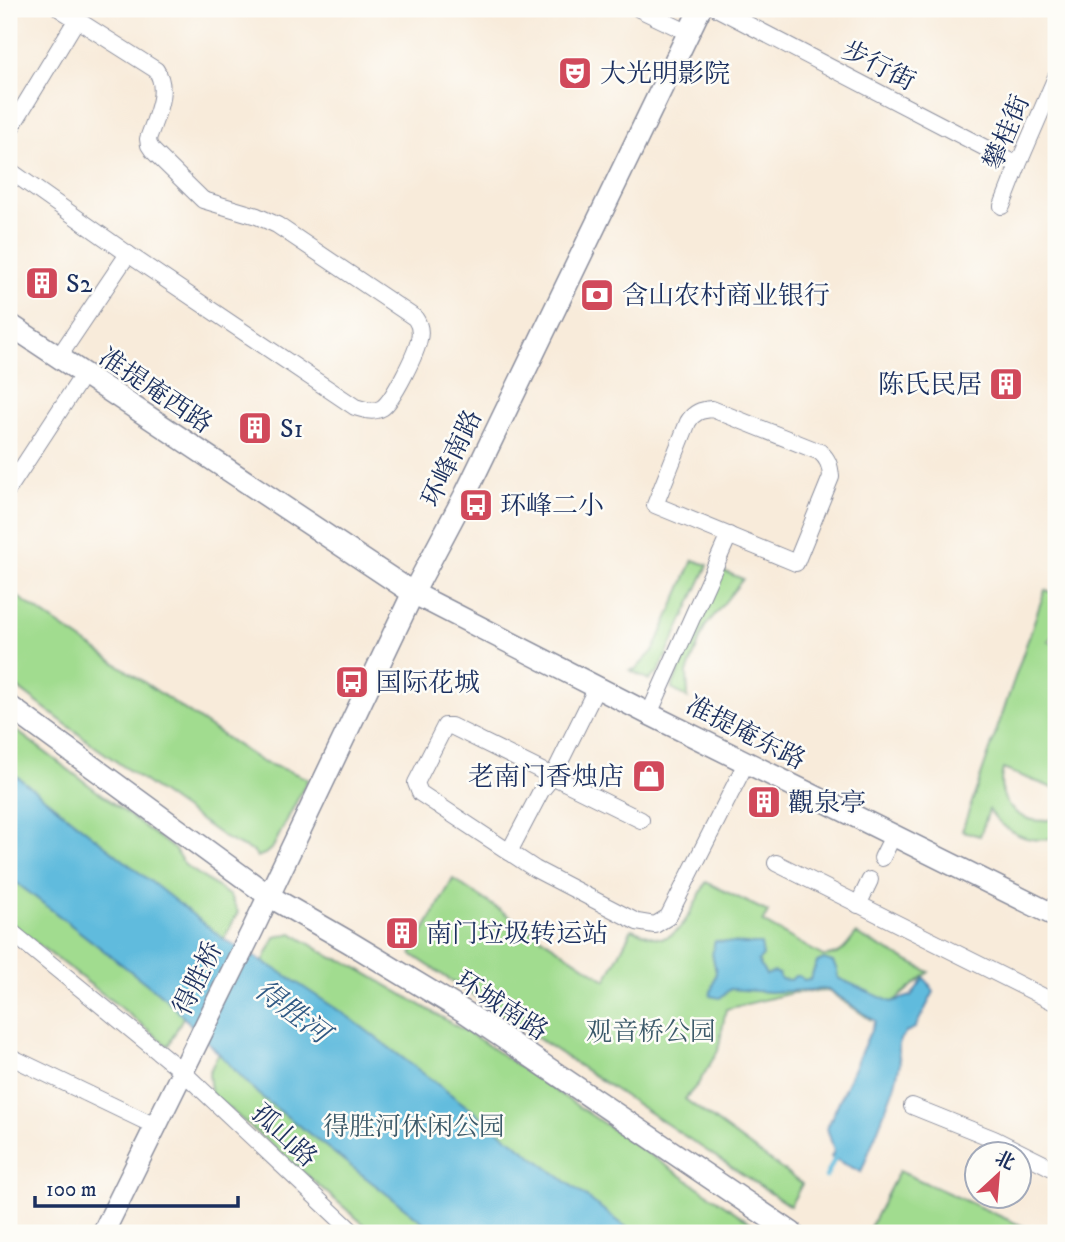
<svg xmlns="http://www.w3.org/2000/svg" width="1065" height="1242" viewBox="0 0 1065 1242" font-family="'IM FELL DW Pica','Noto Serif SC',serif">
	<rect width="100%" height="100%" fill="#fdfcf7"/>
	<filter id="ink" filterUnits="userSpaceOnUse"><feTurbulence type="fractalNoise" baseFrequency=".0143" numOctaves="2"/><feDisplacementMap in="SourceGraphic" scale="14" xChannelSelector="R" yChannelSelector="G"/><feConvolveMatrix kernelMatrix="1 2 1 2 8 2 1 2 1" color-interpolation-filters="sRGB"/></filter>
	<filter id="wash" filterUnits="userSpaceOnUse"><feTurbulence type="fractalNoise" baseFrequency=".00686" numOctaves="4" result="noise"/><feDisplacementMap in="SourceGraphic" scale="28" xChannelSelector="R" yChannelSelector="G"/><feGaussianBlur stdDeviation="1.57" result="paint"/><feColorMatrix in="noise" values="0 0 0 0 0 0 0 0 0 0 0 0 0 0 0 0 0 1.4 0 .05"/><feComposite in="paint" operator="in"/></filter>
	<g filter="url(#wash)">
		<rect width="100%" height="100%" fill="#f8ebda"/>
		<g fill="#a1dc8f" stroke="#5e8676" stroke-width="2">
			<polygon points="693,560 708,565 659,671 649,680 630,670 636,669 654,650"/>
			<polygon points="723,571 743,579 705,627 687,673 688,698 672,689 674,682"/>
			<path d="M1045,590L1056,594V633L1048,641L1056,645V789L1003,769C993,804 1024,829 1056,818V837C1029,846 1005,832 989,810L980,836L962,831Z"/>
			<polygon points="9,591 262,762 289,771 308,779 273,847 265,854 257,857 254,852 228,840 97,748 9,681"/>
			<polygon points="9,725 174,849 185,865 230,896 238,912 168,1046 125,1011 9,922"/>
			<path d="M453,879L606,980L632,929C640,932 650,937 659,938C682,940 697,899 706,882L768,912L763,922L823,956C842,956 845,948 856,934L929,972L871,1020L828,991L792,993L726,1009L718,1051L698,1084L685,1099L802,1184L790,1206L411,954Z"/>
			<polygon points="292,933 333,958 345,961 477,1038 766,1233 374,1233 211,1093 209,1073 275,937"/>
			<polygon points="899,1171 1038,1233 867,1233"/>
		</g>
		<g fill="#60bbdd" stroke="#3e759e" stroke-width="2">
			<polygon points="9,770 225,940 279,971 350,1018 634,1233 437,1233 258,1094 165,998 9,877"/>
			<polygon points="715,941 745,944 761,944 763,956 758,961 766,975 774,972 779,974 781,979 791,980 795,976 799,976 804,980 810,979 817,962 824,959 833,962 837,970 838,978 891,1002 911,996 924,978 928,982 934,992 915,1028 906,1032 900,1040 898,1050 900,1063 894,1088 861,1172 831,1157 834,1151 827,1128 875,1021 828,989 770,992 730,989 720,998 710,996 716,972 712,953"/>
		</g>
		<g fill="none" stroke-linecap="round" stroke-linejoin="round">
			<polyline stroke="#60bbdd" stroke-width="4.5" points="826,1177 836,1156"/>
		</g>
	</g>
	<g filter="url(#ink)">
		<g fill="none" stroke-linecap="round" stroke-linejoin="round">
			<g stroke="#8a8d9c" stroke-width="18">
				<g id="minor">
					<polyline points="639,9 689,33"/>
					<polyline points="718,9 1018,165"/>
					<polyline points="9,131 77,19"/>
					<path d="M9,170L128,254L355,407C365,410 373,413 382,408C393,401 417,352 419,339C421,331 420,325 415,318L277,225L257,216L203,200L153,151L149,145L148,139C155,118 170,90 156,70L60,9"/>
					<polyline points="1002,206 1018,165 1056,77"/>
					<polyline points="58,358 128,254"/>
					<path d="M712,409L820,452C828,459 830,465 831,477L796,563L655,505L688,422C694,412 701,410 712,409Z"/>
					<polyline points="9,488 83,375"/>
					<polyline points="649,714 729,535"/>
					<polyline points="641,820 451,726 445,726 416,783 420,793 535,869 637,922 655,925 668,917 746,763"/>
					<polyline points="509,852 541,791 553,776 597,687"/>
					<polyline points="882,858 893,836"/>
					<polyline points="776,863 1056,1003"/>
					<polyline points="858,905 870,880"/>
					<polyline points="9,930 183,1072 354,1233"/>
					<polyline points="9,1056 155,1126"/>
					<polyline points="912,1106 994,1139 1056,1170"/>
				</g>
			</g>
			<g stroke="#8a8d9c" stroke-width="24">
				<g id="major">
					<polyline points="9,324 413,593 649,714 1056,916"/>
					<polyline points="9,706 269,896 349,942 465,1012 792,1233"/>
					<polyline points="103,1233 252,931 413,593 466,493 700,9"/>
				</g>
			</g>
			<use href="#minor" stroke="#fff" stroke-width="16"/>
			<use href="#major" stroke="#fff" stroke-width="21"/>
		</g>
	</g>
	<defs>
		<g id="theatre-square" transform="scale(1.75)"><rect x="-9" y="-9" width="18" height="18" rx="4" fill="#d1495b" stroke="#fdfcf7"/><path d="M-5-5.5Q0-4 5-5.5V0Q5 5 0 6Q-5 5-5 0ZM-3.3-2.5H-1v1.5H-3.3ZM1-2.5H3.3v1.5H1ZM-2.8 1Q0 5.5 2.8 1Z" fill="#fff"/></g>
		<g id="building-square" transform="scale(1.75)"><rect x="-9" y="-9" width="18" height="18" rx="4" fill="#d1495b" stroke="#fdfcf7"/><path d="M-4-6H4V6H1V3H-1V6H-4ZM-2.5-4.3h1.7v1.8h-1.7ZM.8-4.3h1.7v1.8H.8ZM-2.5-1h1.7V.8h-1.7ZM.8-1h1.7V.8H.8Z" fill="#fff"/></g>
		<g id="bank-square" transform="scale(1.75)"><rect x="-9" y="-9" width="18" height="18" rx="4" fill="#d1495b" stroke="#fdfcf7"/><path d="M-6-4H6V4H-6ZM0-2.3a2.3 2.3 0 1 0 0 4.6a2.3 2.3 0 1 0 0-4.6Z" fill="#fff"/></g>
		<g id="bus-square" transform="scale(1.75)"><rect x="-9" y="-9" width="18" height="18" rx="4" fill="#d1495b" stroke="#fdfcf7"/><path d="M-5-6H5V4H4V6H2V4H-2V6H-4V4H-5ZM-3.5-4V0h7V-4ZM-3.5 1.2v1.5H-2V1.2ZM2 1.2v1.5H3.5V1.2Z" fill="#fff"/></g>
		<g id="shop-square" transform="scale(1.75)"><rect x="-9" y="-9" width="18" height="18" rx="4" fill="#d1495b" stroke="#fdfcf7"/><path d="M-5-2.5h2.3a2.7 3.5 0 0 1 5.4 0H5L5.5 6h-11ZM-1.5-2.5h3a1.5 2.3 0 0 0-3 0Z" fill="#fff"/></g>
	</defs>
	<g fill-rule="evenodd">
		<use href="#theatre-square" x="575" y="73"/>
		<use href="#building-square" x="42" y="283"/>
		<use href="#bank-square" x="597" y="295"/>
		<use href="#building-square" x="1006" y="384"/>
		<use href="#building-square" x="255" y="428"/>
		<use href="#bus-square" x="476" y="505"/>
		<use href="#bus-square" x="352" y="682"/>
		<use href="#shop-square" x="649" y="776"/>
		<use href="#building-square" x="764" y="802"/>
		<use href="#building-square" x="402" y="933"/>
	</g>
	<g text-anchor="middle" stroke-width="5" stroke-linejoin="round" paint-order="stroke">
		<g font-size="26" fill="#1b2f5e" stroke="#fdfcf7">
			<text transform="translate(879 65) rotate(27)" y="9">步行街</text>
			<text transform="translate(1006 132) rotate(-67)" y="9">攀桂街</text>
			<text transform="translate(156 390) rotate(34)" y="9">准提庵西路</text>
			<text transform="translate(451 458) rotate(-64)" y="9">环峰南路</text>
			<text transform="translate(746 732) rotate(27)" y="9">准提庵东路</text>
			<text transform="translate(197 978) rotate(-64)" y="9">得胜桥</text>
			<text transform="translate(502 1005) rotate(33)" y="9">环城南路</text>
			<text transform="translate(285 1135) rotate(43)" y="9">孤山路</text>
		</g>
		<g font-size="26" fill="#1b2f5e" stroke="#fdfcf7" text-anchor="start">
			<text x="600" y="82">大光明影院</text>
			<text x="66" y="292">S2</text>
			<text x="622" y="304">含山农村商业银行</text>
			<text x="982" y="393" text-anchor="end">陈氏民居</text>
			<text x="280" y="437">S1</text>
			<text x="500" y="514">环峰二小</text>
			<text x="376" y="691">国际花城</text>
			<text x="624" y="785" text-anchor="end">老南门香烛店</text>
			<text x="788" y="811">觀泉亭</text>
			<text x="426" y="942">南门垃圾转运站</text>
		</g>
		<g font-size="26" fill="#3c5a6a" stroke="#fdfcf7">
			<text x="651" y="1040">观音桥公园</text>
			<text x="414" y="1135">得胜河休闲公园</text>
		</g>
		<g font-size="28" font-style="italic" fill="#305984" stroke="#fdfcf7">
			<text transform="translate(293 1011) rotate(37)" y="10">得胜河</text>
		</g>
	</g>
	<rect width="1065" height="1242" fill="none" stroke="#fdfcf7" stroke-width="35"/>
	<g transform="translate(998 1175) rotate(26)"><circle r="33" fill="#fdfcf7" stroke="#a3aaba" stroke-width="2"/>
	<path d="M0-5L12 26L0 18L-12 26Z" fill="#d1495b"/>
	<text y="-10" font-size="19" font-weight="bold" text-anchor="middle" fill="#1b2f5e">北</text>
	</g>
	<path d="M35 1196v10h203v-10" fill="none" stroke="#1b2f5e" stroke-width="3.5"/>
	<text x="46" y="1196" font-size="21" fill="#1b2f5e" stroke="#fdfcf7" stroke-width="5" paint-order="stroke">100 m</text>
</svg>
